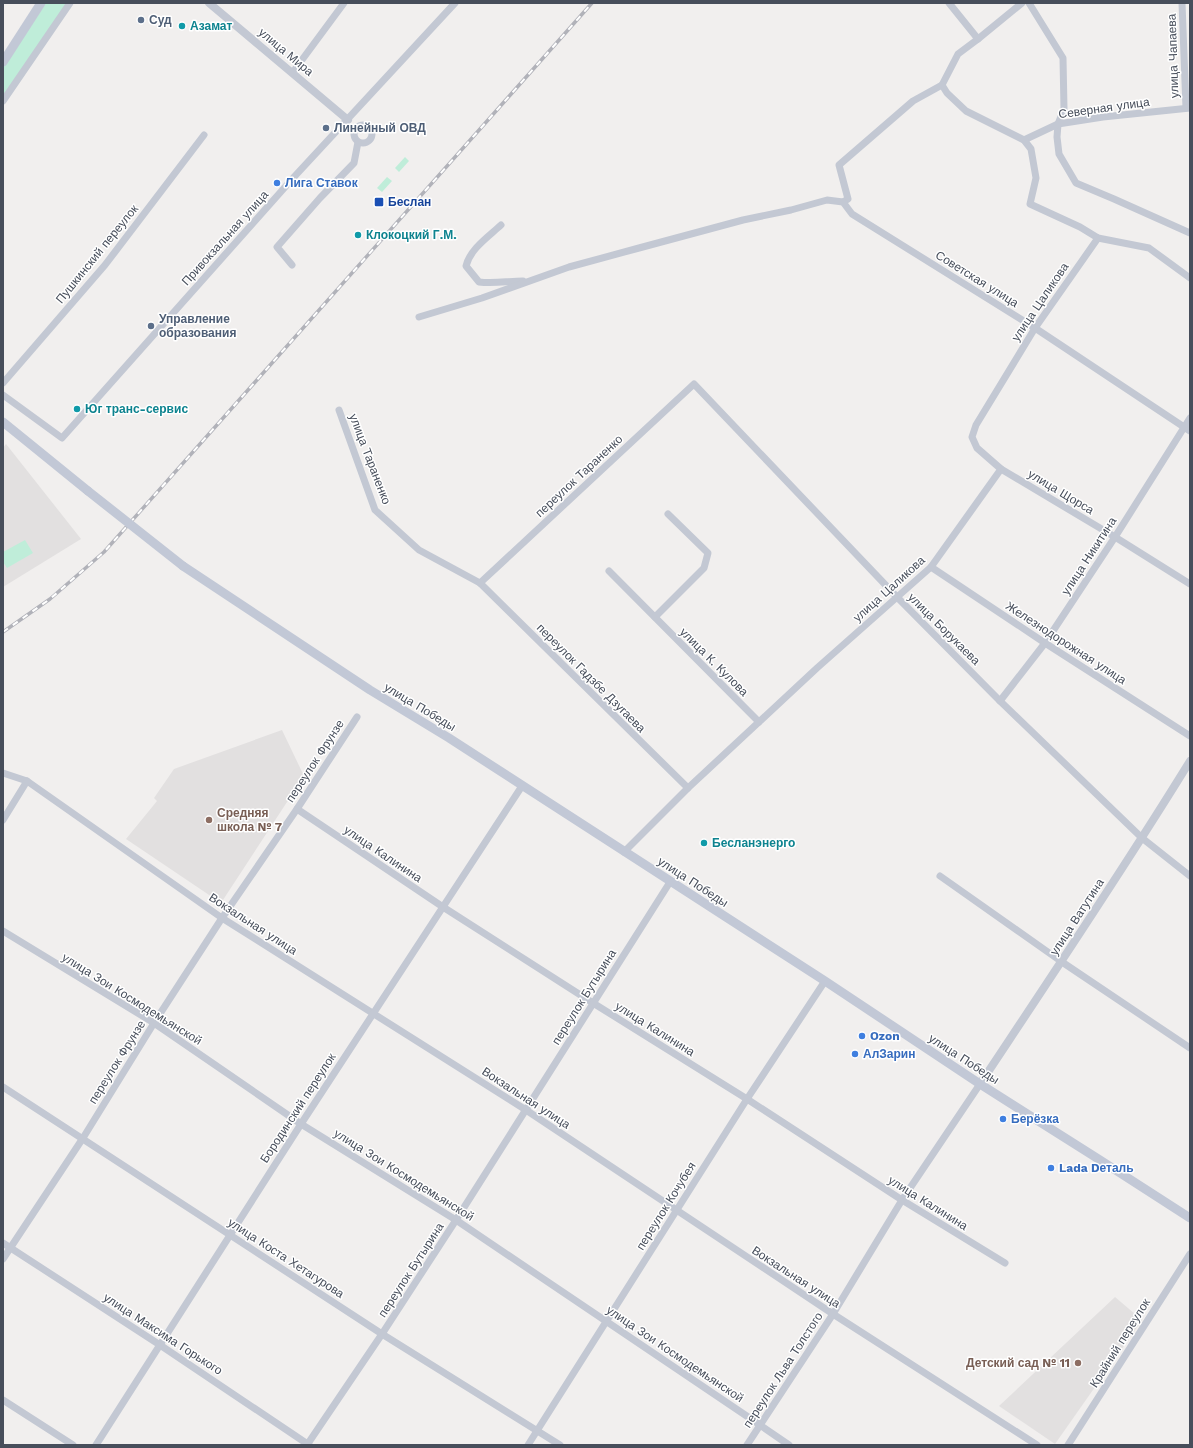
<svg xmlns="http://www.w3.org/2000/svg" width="1193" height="1448" viewBox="0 0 1193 1448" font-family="'Work Sans',sans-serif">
	<rect width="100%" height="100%" fill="#f1efee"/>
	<g fill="#e2e0e0">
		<polygon points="6,444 81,539 3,587 3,448"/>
		<polygon points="282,730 304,776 221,903 126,839 157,801 154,798 174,769"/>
		<polygon points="1115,1297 1142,1320 1055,1444 999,1406"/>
	</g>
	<g fill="#bfedd9">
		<polygon points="46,3 67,3 3,96 3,68"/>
		<polygon points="405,157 409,161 399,172 395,168"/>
		<polygon points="387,177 392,181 382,192 377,188"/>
		<polygon points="25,540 33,553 7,568 3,562 3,552"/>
	</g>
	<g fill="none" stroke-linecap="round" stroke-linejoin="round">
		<g stroke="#c3c8d3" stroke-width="7">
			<polyline points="949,3 978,39"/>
			<polyline points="1029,3 1063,58 1064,109 1058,124 1057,137 1059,154 1076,183 1114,199 1190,233"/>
			<polyline points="1182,3 1186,108"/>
			<polyline points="293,72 344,3"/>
			<polyline points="942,85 958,54 978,39 1022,3"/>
			<polyline points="3,101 70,3"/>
			<circle cx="363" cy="134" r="9"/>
			<polyline points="1024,140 1058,124 1103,117 1190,108"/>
			<polyline points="843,202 848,199 839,165 913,101 942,85 947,93 966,111 1024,140 1031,149 1036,178 1030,204 1080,227 1098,238 1149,248 1190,278"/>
			<path d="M501,225C488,237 470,249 466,266L479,282C494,284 508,281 523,281"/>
			<polyline points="292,265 277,247 320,198 354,163 358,142"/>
			<polyline points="419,317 482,298 569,267 639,248 743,220 791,210 827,200 843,202 852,214 1035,328 1190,431"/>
			<polyline points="3,383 105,265 204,135"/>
			<polyline points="3,395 62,438 294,177 455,3"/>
			<polyline points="339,410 375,510 419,550 480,583 688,788"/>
			<polyline points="1001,469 1115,537 1190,584"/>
			<polyline points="931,567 1045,643 1190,736"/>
			<polyline points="609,571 759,722"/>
			<polyline points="480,583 694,384 897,597 1000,701 1142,838 1190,876"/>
			<polyline points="655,617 704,568 708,553 668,514"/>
			<polyline points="1000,701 1045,643 1115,537 1190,418"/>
			<polyline points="3,773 27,781 222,918 526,1110 833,1314 1037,1445"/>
			<polyline points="297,809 443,907 593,1003 747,1099 902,1200 1005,1263"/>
			<polyline points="3,820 27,781"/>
			<polyline points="624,852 688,788 817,668 931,567 1001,469 977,448 972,437 976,425 1035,328 1098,238"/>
			<polyline points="940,876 1062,962 1190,1048"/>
			<polyline points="3,931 154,1023 301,1124 456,1220 760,1425 789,1445"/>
			<polyline points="3,1087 382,1334 560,1445"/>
			<polyline points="3,1243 160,1345 309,1445"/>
			<polyline points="3,1259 83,1138 154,1023 222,918 297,809 357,717"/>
			<polyline points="3,1400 73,1445"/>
			<polyline points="96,1445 301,1124 522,786"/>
			<polyline points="307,1445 382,1334 456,1220 670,882"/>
			<polyline points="528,1445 747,1099 825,981"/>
			<polyline points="747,1445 833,1314 902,1200 980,1084"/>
			<polyline points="1068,1445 1190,1254"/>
		</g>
		<g stroke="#c3c8d3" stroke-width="8">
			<polyline points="209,3 348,120"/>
			<path d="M980,1084C1051,977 1123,870 1190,761"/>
		</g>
		<g stroke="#c2c8d6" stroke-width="9">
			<polyline points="3,62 41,3"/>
			<polyline points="3,422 88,491"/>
			<polyline points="183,566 370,690 449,738 825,981 980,1084 1100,1160 1190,1218"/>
		</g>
		<g stroke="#b1b2b9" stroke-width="3.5">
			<polyline id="rail" points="3,632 50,599 104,552 592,3"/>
		</g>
		<use href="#rail" stroke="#fff" stroke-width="2" stroke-dasharray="6" stroke-linecap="butt"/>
		<polyline stroke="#c2c8d6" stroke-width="9" points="88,491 183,566"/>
	</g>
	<g fill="#5c6f8a" stroke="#fff" stroke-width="1.5">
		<circle cx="141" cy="20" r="4"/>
		<circle cx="326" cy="128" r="4"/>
		<circle cx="151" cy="326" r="4"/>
	</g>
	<g fill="#0f9aa8" stroke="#fff" stroke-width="1.5">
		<circle cx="182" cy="26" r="4"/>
		<circle cx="358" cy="235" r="4"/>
		<circle cx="77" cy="409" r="4"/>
		<circle cx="704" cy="843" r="4"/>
	</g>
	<g fill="#3f7fe0" stroke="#fff" stroke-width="1.5">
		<circle cx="277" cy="183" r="4"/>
		<circle cx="862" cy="1036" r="4"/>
		<circle cx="855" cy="1054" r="4"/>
		<circle cx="1003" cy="1119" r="4"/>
		<circle cx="1051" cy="1168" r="4"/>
	</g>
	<rect fill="#1a4fb4" stroke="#fff" stroke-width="1.5" x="374" y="197" width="10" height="10" rx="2"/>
	<g fill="#8d6e63" stroke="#fff" stroke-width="1.5">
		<circle cx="209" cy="820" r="4"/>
		<circle cx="1078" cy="1363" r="4"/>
	</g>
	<g text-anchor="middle" stroke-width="3" stroke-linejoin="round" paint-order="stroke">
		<g font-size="12" font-weight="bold" fill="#4e5e75" stroke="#fff" text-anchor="start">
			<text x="149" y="24">Суд</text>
			<text x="334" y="132">Линейный ОВД</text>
			<text x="159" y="323">Управление<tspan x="159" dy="14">образования</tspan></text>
		</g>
		<g font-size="12" font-weight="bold" fill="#0d838f" stroke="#fff" text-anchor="start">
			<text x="190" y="30">Азамат</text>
			<text x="366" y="239">Клокоцкий Г.М.</text>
			<text x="85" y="413">Юг транс-сервис</text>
			<text x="712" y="847">Бесланэнерго</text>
		</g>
		<g font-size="12" fill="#474e5b" stroke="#fff">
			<text transform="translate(286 52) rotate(40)" y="4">улица Мира</text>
			<text transform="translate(1173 56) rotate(-92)" y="4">улица Чапаева</text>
			<text transform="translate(1104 108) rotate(-8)" y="4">Северная улица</text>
			<text transform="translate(225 238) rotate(-48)" y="4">Привокзальная улица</text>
			<text transform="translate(97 254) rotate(-51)" y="4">Пушкинский переулок</text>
			<text transform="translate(977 279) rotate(32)" y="4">Советская улица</text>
			<text transform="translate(1040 302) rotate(-56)" y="4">улица Цаликова</text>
			<text transform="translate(370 459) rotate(69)" y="4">улица Тараненко</text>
			<text transform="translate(579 476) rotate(-43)" y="4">переулок Тараненко</text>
			<text transform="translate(1061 492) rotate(31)" y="4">улица Щорса</text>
			<text transform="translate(1089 556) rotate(-57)" y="4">улица Никитина</text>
			<text transform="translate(889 589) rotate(-42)" y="4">улица Цаликова</text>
			<text transform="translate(944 629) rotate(45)" y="4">улица Борукаева</text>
			<text transform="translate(1066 643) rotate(33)" y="4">Железнодорожная улица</text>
			<text transform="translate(714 662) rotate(45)" y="4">улица К. Кулова</text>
			<text transform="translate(591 678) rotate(45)" y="4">переулок Гадзбе Дзугаева</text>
			<text transform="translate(420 707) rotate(31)" y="4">улица Победы</text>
			<text transform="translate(315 761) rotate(-57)" y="4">переулок Фрунзе</text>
			<text transform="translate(383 854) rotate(34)" y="4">улица Калинина</text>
			<text transform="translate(693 882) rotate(33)" y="4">улица Победы</text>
			<text transform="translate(1077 917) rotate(-57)" y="4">улица Ватутина</text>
			<text transform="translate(253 924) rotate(33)" y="4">Вокзальная улица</text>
			<text transform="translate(584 997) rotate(-58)" y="4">переулок Бутырина</text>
			<text transform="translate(132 999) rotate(32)" y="4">улица Зои Космодемьянской</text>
			<text transform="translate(655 1029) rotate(32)" y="4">улица Калинина</text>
			<text transform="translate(964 1059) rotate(33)" y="4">улица Победы</text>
			<text transform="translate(117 1062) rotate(-58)" y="4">переулок Фрунзе</text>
			<text transform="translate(526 1098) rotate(33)" y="4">Вокзальная улица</text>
			<text transform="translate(298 1108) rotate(-57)" y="4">Бородинский переулок</text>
			<text transform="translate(404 1175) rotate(32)" y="4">улица Зои Космодемьянской</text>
			<text transform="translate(928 1203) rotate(32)" y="4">улица Калинина</text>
			<text transform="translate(666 1206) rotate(-58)" y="4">переулок Кочубея</text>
			<text transform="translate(286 1258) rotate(33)" y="4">улица Коста Хетагурова</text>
			<text transform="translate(411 1270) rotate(-57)" y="4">переулок Бутырина</text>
			<text transform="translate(796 1277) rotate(33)" y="4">Вокзальная улица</text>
			<text transform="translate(163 1334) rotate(33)" y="4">улица Максима Горького</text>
			<text transform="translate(1120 1343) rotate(-58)" y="4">Крайний переулок</text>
			<text transform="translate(675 1354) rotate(34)" y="4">улица Зои Космодемьянской</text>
			<text transform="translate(783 1370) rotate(-57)" y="4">переулок Льва Толстого</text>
		</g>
		<g font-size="12" font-weight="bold" fill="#366cbe" stroke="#fff" text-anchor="start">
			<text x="285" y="187">Лига Ставок</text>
			<text x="870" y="1040">Ozon</text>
			<text x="863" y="1058">АлЗарин</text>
			<text x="1011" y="1123">Берёзка</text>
			<text x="1059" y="1172">Lada Dеталь</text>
		</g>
		<g font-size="12" font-weight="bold" fill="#164399" stroke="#fff" text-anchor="start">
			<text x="388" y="206">Беслан</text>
		</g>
		<g font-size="12" font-weight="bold" fill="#785e54" stroke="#fff" text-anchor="start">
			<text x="217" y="817">Средняя<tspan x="217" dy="14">школа № 7</tspan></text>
			<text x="1070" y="1367" text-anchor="end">Детский сад № 11</text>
		</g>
	</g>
	<rect width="1193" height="1448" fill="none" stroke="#474e5b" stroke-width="8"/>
</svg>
